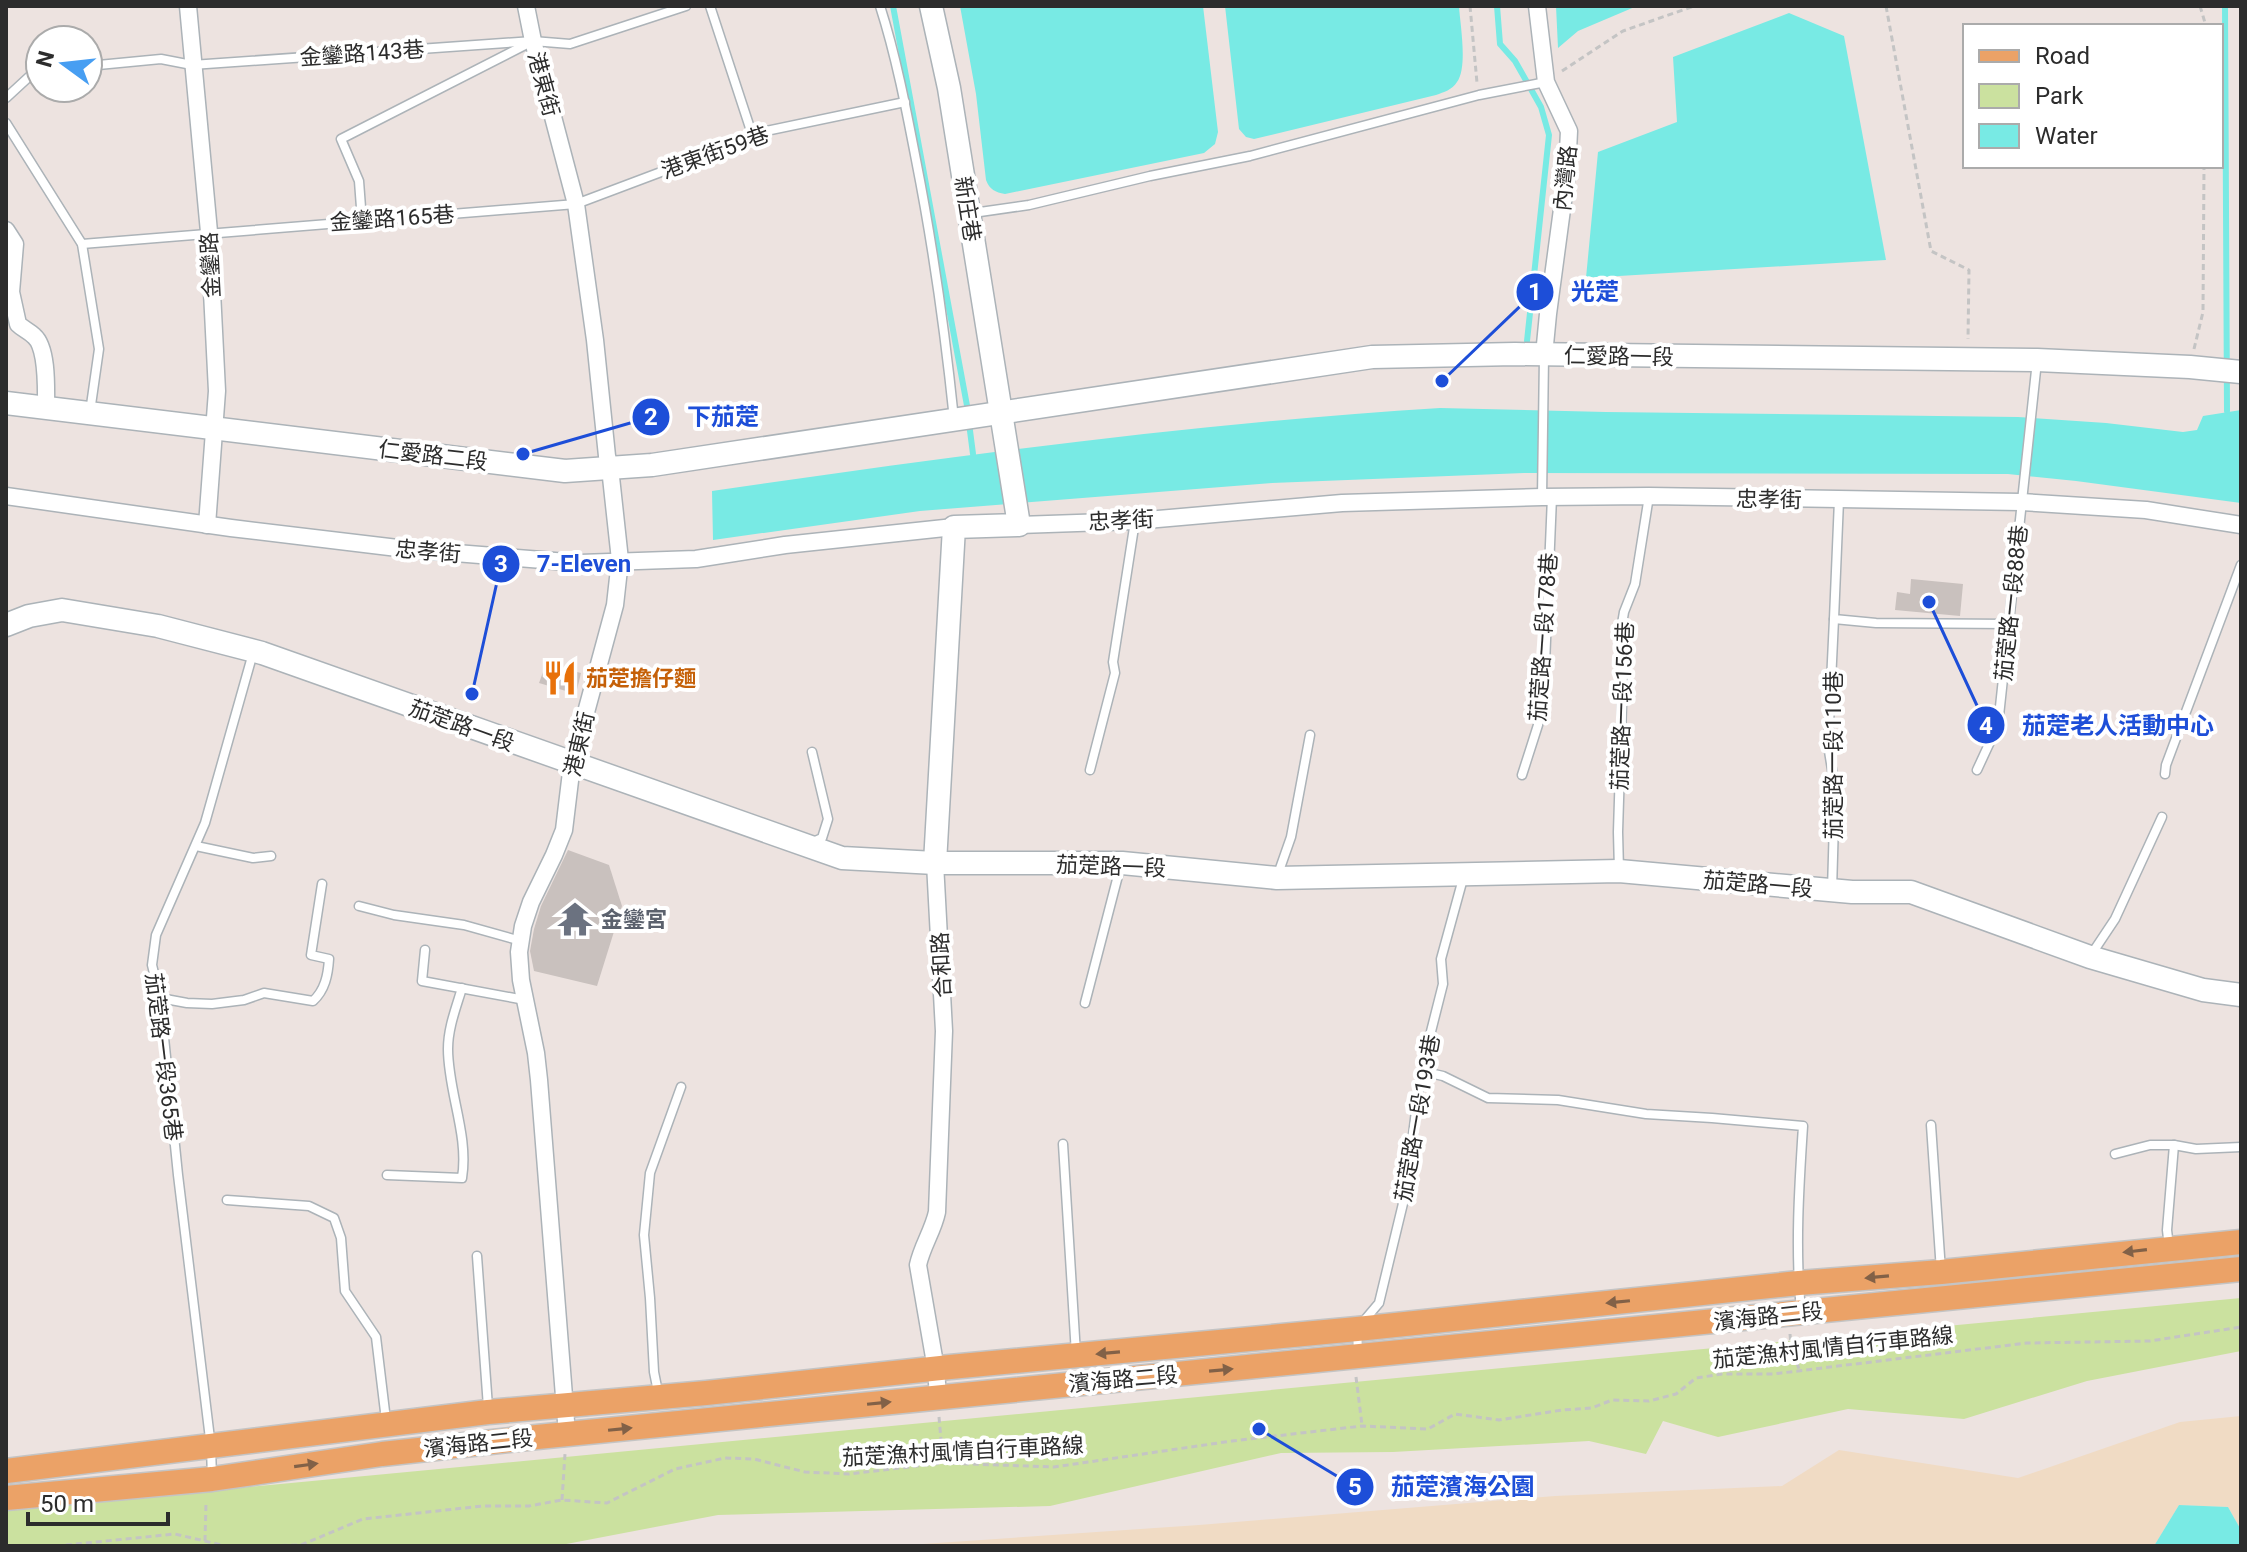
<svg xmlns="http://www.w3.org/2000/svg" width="2247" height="1552" viewBox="0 0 2247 1552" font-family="Roboto,'Noto Sans TC',sans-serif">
	<rect width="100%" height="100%" fill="#ede3e0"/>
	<polygon fill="#cbe19f" points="2241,1298 2241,1351 2087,1381 1964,1419 1848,1409 1718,1437 1663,1421 1646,1454 1589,1441 1393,1452 1281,1453 1050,1506 718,1515 556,1546 6,1546 6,1510"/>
	<polygon fill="#f0dbc4" points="2241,1416 2241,1530 2228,1507 2179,1505 2154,1546 893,1546 1199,1525 1555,1496 1782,1486 1839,1450 2018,1478 2180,1422"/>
	<g fill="#78eae4">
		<path d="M960,6H1203L1218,132L1215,144L1204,153L1005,194C995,192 990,190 986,180L976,94Z"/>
		<path d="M1225,6H1459C1460,24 1468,67 1457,82C1452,90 1444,92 1436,95L1254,139L1246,137L1239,129Z"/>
		<polygon points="1556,6 1637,6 1578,31 1558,48"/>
		<polygon points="1789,13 1844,36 1886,260 1586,278 1598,152 1677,122 1673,57"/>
		<path d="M1440,408L1606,412L2018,417L2106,423L2183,432L2197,430L2203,416L2241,410V503L2076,481L2008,474L1524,473L1272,483L920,511L713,540L712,491C954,456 1196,423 1440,408Z"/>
		<polygon points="2179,1505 2228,1507 2241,1530 2241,1546 2154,1546"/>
	</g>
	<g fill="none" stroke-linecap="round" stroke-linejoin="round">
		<g stroke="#78eae4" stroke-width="6">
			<polyline points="893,6 968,411"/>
			<polyline points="1497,6 1500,44 1515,61 1541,107 1549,135 1527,341"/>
			<polyline points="2225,6 2227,411"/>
			<polyline points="969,423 973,454"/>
		</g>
	</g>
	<g fill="#c9c1be">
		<polygon points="1911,579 1963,584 1960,616 1895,610 1897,592 1910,594"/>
		<polygon points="546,664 581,673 576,694 539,683"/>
		<polygon points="568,850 609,865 622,906 597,986 534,971 530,951 534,929 541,906"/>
	</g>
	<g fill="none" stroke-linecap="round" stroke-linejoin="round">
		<g stroke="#acb3b8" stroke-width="11">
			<g id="lane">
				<polyline points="710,6 752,134"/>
				<path d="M880,6C896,56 906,108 916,160C933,246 945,332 954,419"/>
				<polyline points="88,66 161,59 192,65 533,41 570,44 686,6"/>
				<polyline points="6,98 32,74 40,73"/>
				<polyline points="6,123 82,244 99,349 90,412"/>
				<polyline points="973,213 1029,205 1150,176 1250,156 1479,95 1546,82"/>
				<polyline points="362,221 359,181 341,139 529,43"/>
				<polyline points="82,244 576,204 669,169 752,134 905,102"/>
				<polyline points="1542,497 1544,356"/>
				<polyline points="1839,500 1834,619 1876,623 2010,624"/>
				<polyline points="812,752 828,819 822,838 813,842"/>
				<polyline points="1090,770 1115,673 1113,662 1135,521"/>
				<polyline points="1977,770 1996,729 1999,716 2037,361"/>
				<polyline points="2165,774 2166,765 2241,565"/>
				<polyline points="1522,775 1538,725 1544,688 1552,497"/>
				<polyline points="196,846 253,858 271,856"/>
				<polyline points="1619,871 1618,832 1623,672 1622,624 1624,612 1635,584 1649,496"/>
				<polyline points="1278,874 1291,837 1310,735"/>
				<polyline points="1832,890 1835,788 1828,745 1834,619"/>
				<polyline points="359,906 394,915 464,925 521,941"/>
				<polyline points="425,950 422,981 525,1000"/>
				<polyline points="2091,955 2115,919 2162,817"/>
				<path d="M160,998L187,1003L212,1004L244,1000L264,993L313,1001C325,990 328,975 329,959L311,955L322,884"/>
				<polyline points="1085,1003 1121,864"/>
				<path d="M1421,1071L1443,1076L1488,1098L1558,1100L1646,1114L1712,1118L1803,1126C1799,1187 1795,1250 1801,1311"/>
				<polyline points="1931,1125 1941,1271"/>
				<polyline points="1063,1144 1076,1354"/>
				<polyline points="2115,1154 2150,1145 2174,1145 2196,1149 2241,1147"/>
				<path d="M387,1175L462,1178C469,1135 448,1092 448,1049C448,1028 456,1008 462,988"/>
				<polyline points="227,1200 309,1206 334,1218 341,1238 345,1291 376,1337 386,1420"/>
				<polyline points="2169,1247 2167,1230 2174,1145"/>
				<polyline points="477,1256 488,1407"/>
				<polyline points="1358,1352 1357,1329 1379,1303 1406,1191 1421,1071 1443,984 1441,959 1464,875"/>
				<polyline points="658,1392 654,1372 650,1298 644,1235 650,1173 681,1087"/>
				<polyline points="212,1478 211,1447 178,1175 160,998 152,965 156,935 205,823 253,653"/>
			</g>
		</g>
		<g stroke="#acb3b8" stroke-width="19">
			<g id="street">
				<polyline points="188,6 209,232 217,391 207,525"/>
				<polyline points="526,6 533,41 576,204 595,340 607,456 610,468 620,560 615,605 572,764 564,830 554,855 531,902 523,926 519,952 521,980 536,1053 539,1080 567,1434"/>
				<polyline points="1537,6 1546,82 1569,131 1567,172 1548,314 1544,355"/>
				<path d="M6,230L15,244L11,292L18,324C23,329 29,331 34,336C48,348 46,390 46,408"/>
				<polyline points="6,496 231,528 406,549 580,563 696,559 785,545 954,527"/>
				<polyline points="1019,525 1135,521 1342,503 1542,497 1649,496 2021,502 2146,510 2241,525"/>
				<path d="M935,863L944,1031L937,1212C933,1231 922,1246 918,1265L936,1369L938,1397"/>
			</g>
		</g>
		<g stroke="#acb3b8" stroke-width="25">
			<g id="secondary">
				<polyline points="931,6 949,88 1019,525 954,527 935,863"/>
				<polyline points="6,403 565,471 652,465 1372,357 1515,354 2037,360 2190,367 2241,372"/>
				<polyline points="6,625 29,616 62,610 158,626 262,653 842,858 935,863 1122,863 1277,878 1619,871 1852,892 1911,892 2090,957 2203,990 2241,995"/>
			</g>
		</g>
		<g stroke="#c4c4c4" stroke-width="27">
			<g id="primary">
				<polyline points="6,1471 488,1412 706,1393 950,1367 1357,1329 1799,1283 1941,1272 2241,1242"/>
				<polyline points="6,1498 212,1479 382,1454 537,1437 2241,1269"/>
			</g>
		</g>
		<g stroke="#c4c4c4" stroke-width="3" stroke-dasharray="6 4" stroke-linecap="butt">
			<polyline points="1470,6 1477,83"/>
			<polyline points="1886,6 1931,251 1969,270 1968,339"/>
			<polyline points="2200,6 2206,26"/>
			<polyline points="1562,71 1623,31 1694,6"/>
			<polyline points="2194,349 2203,312 2204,166"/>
			<polyline points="1790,1334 1791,1346 1799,1369"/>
			<polyline points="1356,1377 1362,1425"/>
			<polyline points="939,1417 943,1463"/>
			<polyline points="562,1500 565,1454"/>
			<polyline points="205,1541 206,1502"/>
			<polyline points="56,1546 175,1534 226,1546"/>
			<polyline points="261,1546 301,1545 363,1519 483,1506 529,1506 562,1500 607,1503 675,1469 725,1458 754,1459 805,1472 849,1474 943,1463 1054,1467 1232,1441 1362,1426 1428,1429 1455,1414 1499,1420 1562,1410 1592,1408 1612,1400 1649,1401 1676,1394 1696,1378 1722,1374 1773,1374 2027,1343 2150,1341 2241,1327"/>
		</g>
		<use href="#lane" stroke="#fff" stroke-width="8"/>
		<use href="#street" stroke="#fff" stroke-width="16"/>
		<use href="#secondary" stroke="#fff" stroke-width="22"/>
		<use href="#primary" stroke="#eba267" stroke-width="24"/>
	</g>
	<defs><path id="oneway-solid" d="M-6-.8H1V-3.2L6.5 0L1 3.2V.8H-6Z" transform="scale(2)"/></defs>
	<g fill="#826147">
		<use href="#oneway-solid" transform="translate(2135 1251) rotate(173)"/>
		<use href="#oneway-solid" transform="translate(1877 1277) rotate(175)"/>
		<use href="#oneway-solid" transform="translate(1618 1302) rotate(174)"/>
		<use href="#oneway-solid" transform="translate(1108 1353) rotate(175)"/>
		<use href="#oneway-solid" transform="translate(1221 1370) rotate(-5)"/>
		<use href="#oneway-solid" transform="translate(879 1403) rotate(-6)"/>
		<use href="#oneway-solid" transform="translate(620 1429) rotate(-6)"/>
		<use href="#oneway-solid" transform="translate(306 1465) rotate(-8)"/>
	</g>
	<defs>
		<g id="restaurant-bare" transform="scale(2.76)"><path d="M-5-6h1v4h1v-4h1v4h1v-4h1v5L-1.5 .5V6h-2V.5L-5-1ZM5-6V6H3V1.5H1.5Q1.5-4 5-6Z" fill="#e8710a" stroke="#fff" stroke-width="2.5" paint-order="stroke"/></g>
		<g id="temple-bare" transform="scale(2.76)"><path d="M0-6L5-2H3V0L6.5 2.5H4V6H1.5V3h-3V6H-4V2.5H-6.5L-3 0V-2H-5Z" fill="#6b7280" stroke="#fff" stroke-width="2.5" paint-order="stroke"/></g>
	</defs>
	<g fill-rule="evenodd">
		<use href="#restaurant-bare" x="560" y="678"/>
		<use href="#temple-bare" x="575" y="919"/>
	</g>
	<g text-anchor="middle" stroke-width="8" stroke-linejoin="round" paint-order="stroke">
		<g font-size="22" fill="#2c2c2c" stroke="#fff">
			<text transform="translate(362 53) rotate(-4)" y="8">金鑾路143巷</text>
			<text transform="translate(544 84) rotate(75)" y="8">港東街</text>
			<text transform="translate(715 152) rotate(-20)" y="8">港東街59巷</text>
			<text transform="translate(1565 178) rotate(-84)" y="8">內灣路</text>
			<text transform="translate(968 209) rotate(81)" y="8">新庄巷</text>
			<text transform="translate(392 218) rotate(-4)" y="8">金鑾路165巷</text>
			<text transform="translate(210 265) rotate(-93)" y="8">金鑾路</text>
			<text transform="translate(1619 356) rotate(1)" y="8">仁愛路一段</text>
			<text transform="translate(433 455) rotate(7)" y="8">仁愛路二段</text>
			<text transform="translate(1769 499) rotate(1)" y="8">忠孝街</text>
			<text transform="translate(1121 520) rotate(-3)" y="8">忠孝街</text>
			<text transform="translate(428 551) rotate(5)" y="8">忠孝街</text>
			<text transform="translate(2011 603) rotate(-84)" y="8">茄萣路一段88巷</text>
			<text transform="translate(1543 637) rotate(-86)" y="8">茄萣路一段178巷</text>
			<text transform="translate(1622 706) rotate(-88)" y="8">茄萣路一段156巷</text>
			<text transform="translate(462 725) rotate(20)" y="8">茄萣路一段</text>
			<text transform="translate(579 744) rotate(-77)" y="8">港東街</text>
			<text transform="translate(1833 755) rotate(-90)" y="8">茄萣路一段110巷</text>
			<text transform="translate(1111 866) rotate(2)" y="8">茄萣路一段</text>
			<text transform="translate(1758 884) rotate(5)" y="8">茄萣路一段</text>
			<text transform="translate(941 965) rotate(-93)" y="8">合和路</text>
			<text transform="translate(164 1057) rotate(83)" y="8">茄萣路一段365巷</text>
			<text transform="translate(1417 1118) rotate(-80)" y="8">茄萣路一段193巷</text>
			<text transform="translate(1768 1316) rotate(-6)" y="8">濱海路二段</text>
			<text transform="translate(1833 1347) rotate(-6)" y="8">茄萣漁村風情自行車路線</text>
			<text transform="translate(1123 1379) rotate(-5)" y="8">濱海路二段</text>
			<text transform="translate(478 1443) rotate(-6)" y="8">濱海路二段</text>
			<text transform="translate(963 1451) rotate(-3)" y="8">茄萣漁村風情自行車路線</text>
		</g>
		<g font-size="22" font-weight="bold" fill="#c56008" stroke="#fff" text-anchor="start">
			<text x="586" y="686">茄萣擔仔麵</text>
		</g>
		<g font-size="22" font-weight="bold" fill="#5b616d" stroke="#fff" text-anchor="start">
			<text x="601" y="927">金鑾宮</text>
		</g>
	</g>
	<path fill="none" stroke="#1d4ed8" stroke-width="3" d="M1442 381L1535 292M523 454L651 417M472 694L501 564M1929 602L1986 725M1259 1429L1355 1487"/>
	<g fill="#1d4ed8" stroke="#fff" stroke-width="3">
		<circle cx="1442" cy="381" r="8"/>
		<circle cx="523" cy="454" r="8"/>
		<circle cx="472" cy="694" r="8"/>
		<circle cx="1929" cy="602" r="8"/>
		<circle cx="1259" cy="1429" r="8"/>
		<circle cx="1535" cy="292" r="20"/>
		<circle cx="651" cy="417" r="20"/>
		<circle cx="501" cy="564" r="20"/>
		<circle cx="1986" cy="725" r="20"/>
		<circle cx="1355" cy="1487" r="20"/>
	</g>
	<g font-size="24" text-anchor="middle" font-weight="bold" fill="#fff">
		<text x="1535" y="300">1</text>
		<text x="651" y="425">2</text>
		<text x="501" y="572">3</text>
		<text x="1986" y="734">4</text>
		<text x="1355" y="1495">5</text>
	</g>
	<g font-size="24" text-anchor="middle" font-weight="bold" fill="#1d4ed8" stroke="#fff" stroke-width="8" stroke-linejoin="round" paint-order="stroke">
		<text x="1595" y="300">光萣</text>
		<text x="723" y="425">下茄萣</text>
		<text x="584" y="572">7-Eleven</text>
		<text x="2118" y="734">茄萣老人活動中心</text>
		<text x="1463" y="1495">茄萣濱海公園</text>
	</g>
	<rect width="2247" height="1552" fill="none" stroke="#2c2c2c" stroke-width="16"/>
	<rect x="1963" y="24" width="260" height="144" fill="#ffffff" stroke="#ababab" stroke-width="2"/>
	<rect x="1979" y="50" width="40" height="12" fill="#eba267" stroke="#ababab" stroke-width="2"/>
	<text x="2035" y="64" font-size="24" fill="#2c2c2c">Road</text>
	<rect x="1979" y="84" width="40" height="24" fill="#cbe19f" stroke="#ababab" stroke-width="2"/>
	<text x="2035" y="104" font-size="24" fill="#2c2c2c">Park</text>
	<rect x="1979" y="124" width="40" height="24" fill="#78eae4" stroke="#ababab" stroke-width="2"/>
	<text x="2035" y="144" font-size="24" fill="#2c2c2c">Water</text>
	<g transform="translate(64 64) rotate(285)"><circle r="38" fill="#ffffff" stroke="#ababab" stroke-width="2"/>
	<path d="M0-6L14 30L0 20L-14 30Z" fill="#479ef2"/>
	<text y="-12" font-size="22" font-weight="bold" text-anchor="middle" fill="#2c2c2c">N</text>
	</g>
	<path d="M28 1512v12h140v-12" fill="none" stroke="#2c2c2c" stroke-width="4"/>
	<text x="40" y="1512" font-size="24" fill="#2c2c2c" stroke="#ffffff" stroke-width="6" paint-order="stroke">50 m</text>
</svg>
